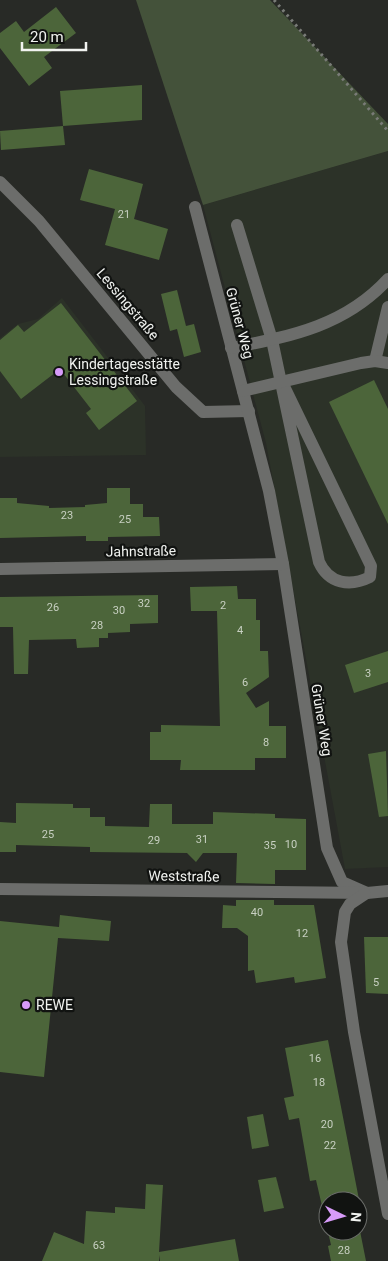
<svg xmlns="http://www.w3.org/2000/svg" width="388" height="1261" viewBox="0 0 388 1261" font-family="Roboto,sans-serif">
	<rect width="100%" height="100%" fill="#282a26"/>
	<g fill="#2c3228">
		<polygon points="388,151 388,867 345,869 266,443 203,205"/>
		<polygon points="62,298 145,406 146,455 0,457 0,338 18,324 38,319"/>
	</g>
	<polygon fill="#44523a" points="136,0 270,0 388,124 388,151 203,205"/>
	<g fill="#4c653a">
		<polygon points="56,7 76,33 44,57 52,68 29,86 0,48 0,33 16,21 24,32"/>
		<polygon points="142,85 142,120 63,126 60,91"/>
		<polygon points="63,126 65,145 1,150 0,131"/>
		<polygon points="89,169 143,184 134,219 168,229 159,260 105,245 115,209 80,200"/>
		<polygon points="177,290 186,326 194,324 201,352 184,357 177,329 170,331 161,294"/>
		<polygon points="61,303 137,401 99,430 86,413 91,409 60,369 21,399 0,371 0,340 18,325 24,332"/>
		<polygon points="374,380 388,409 388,524 329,402"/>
		<polygon points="107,488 130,488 130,504 143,504 143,517 159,517 160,536 108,537 108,541 86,541 86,536 0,538 0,498 17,498 17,503 49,506 49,508 85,507 85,505 107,503"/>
		<polygon points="237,586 238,599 256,599 256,620 260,620 260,651 268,651 269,677 246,693 256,708 269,701 269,726 286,726 286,758 255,758 255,770 180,770 181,760 150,760 150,732 161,732 161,725 220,726 217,611 191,611 190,587"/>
		<polygon points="158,595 158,623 130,624 130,632 108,633 108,638 99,638 99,647 77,648 76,639 29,640 28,674 14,674 13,627 0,627 0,597"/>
		<polygon points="388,651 388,682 354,693 345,665"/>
		<polygon points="386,751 388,816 379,817 368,754"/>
		<polygon points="16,803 73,804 73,808 90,808 90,817 105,817 105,826 149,827 150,804 172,804 172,824 213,824 213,812 275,814 275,818 306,819 306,870 275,870 275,884 236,883 237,853 203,853 196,862 187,853 90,852 90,847 16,845 16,852 0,852 0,822 16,823"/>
		<polygon points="236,900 274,900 274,905 314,905 326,978 295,983 294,977 256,983 254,970 248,971 248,936 237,928 222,928 223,905 236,906"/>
		<polygon points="60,915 111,921 109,941 58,938 44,1077 0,1072 0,921 59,927"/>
		<polygon points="364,937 388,937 388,994 366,993"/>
		<polygon points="328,1040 362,1215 358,1216 358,1201 328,1201 328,1231 358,1231 358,1221 366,1261 331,1261 328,1246 331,1245 316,1180 310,1181 299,1118 289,1120 284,1098 294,1096 285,1048"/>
		<polygon points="263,1114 269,1146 252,1149 247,1117"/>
		<polygon points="276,1177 284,1208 264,1212 258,1180"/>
		<polygon points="146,1184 163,1185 159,1252 235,1239 239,1261 160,1261 159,1255 159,1261 42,1261 54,1232 84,1244 86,1211 115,1213 115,1207 145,1209"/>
	</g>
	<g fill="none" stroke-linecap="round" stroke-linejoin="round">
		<polyline stroke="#797b77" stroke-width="3" stroke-dasharray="2.5 4" stroke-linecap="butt" points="274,0 388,131"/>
		<g stroke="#6c6d6b" stroke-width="12">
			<polyline points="0,182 39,221 176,387 203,412 249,411"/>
			<polyline points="195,207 269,491 283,564 327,848 342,882 367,893"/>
			<path d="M237,225L272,340L319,562C329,584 350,587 370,577L371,566L281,380"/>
			<path d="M231,348C291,336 345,326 388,279"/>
			<polyline points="375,361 388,307"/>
			<polyline points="243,391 361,363 375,361 388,363"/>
			<polyline points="0,569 283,564"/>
			<polyline points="0,889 367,893 388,891"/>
			<polyline points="365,894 350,904 345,912 341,942 354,1032 388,1214"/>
		</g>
	</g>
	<g fill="#d79bf9" stroke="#111311" stroke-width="2">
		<circle cx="59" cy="372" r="5"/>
		<circle cx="26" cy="1005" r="5"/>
	</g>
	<g text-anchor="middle" stroke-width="4.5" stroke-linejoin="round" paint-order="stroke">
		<g font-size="11" fill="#c8d0c2">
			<text x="124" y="218">21</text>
			<text x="67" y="519">23</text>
			<text x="125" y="523">25</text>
			<text x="144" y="607">32</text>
			<text x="223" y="609">2</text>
			<text x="53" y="611">26</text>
			<text x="119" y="614">30</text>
			<text x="97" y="629">28</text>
			<text x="240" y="634">4</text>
			<text x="368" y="677">3</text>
			<text x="245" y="686">6</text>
			<text x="266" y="746">8</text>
			<text x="48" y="838">25</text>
			<text x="202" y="843">31</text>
			<text x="154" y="844">29</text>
			<text x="291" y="848">10</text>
			<text x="270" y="849">35</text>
			<text x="257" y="916">40</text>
			<text x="302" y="937">12</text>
			<text x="376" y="986">5</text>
			<text x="315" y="1062">16</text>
			<text x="319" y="1086">18</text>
			<text x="327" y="1128">20</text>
			<text x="330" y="1149">22</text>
			<text x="99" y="1249">63</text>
			<text x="344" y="1254">28</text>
		</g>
		<g font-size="14" fill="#f1f3f0" stroke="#111311">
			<text transform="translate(128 304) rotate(50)" y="5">Lessingstraße</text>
			<text transform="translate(240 323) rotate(75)" y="5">Grüner Weg</text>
			<text transform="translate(141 551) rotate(-1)" y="5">Jahnstraße</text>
			<text transform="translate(322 720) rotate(81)" y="5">Grüner Weg</text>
			<text transform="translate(184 876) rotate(1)" y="5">Weststraße</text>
		</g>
		<g font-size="14" fill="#f1f3f0" stroke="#111311" text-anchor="start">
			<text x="69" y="369">Kindertagesstätte<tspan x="69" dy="16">Lessingstraße</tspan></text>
			<text x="36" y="1010">REWE</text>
		</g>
	</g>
	<g transform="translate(343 1216) rotate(95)"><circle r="24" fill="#111311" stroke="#6b6d6a"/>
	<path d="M0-4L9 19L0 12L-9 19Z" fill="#d79bf9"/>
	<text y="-8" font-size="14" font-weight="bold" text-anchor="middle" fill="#f1f3f0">N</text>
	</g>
	<path d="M22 42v8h64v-8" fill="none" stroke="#f1f3f0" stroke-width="2.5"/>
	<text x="30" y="42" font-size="15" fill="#f1f3f0" stroke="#111311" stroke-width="4" paint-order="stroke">20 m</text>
</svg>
